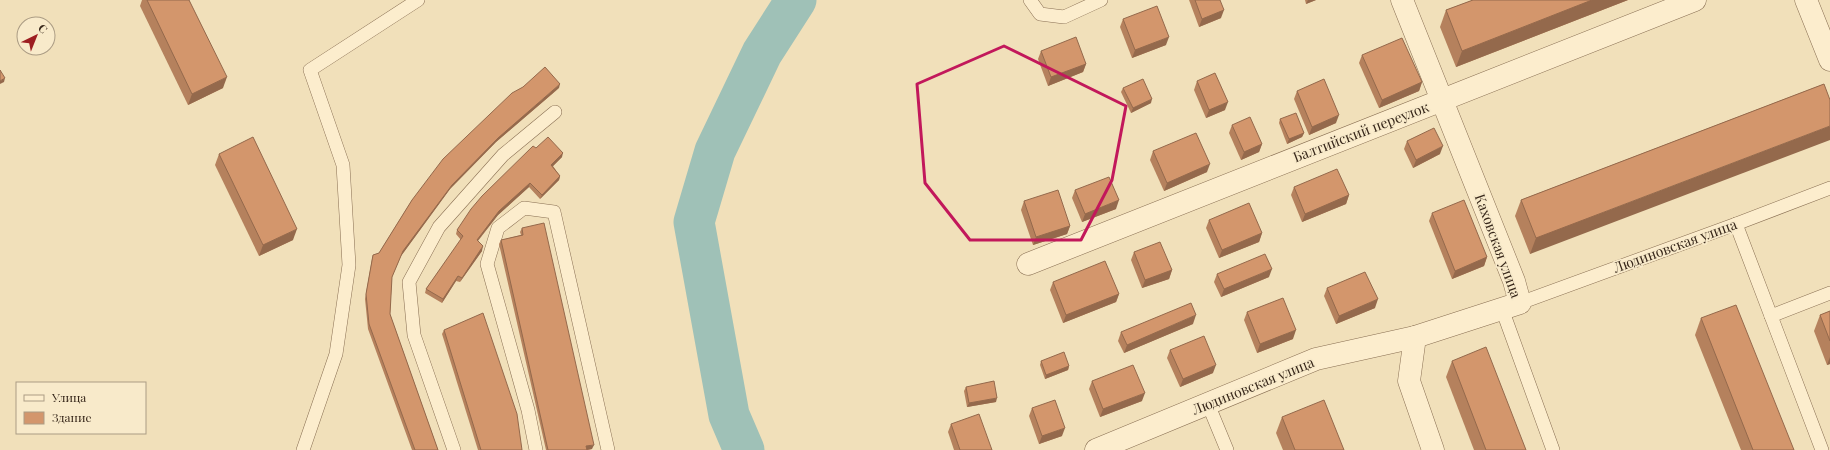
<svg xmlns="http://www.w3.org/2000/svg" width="1830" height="450" viewBox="0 0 1830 450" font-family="'Playfair Display',serif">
	<rect width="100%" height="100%" fill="#f1e0ba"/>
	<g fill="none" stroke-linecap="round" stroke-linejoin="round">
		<polyline stroke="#9fc1b7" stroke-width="41" points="744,450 729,415 694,222 715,151 762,53 796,0"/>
		<g stroke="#896f53" stroke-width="14">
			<g id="lane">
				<polyline points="1030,0 1040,14 1064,17 1101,0"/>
				<polyline points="1736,224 1822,450"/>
				<polyline points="1520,303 1736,224 1830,188"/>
				<polyline points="1502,309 1553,450"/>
				<polyline points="1771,316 1830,293"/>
				<polyline points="1208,404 1227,450"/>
				<polyline points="303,450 336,354 349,265 343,165 310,70 418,0"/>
				<polyline points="454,450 414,335 409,282 439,227 503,155 555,112"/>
				<polyline points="536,450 528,410 487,264 498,228 524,208 554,212 608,450"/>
			</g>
		</g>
		<g stroke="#896f53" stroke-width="23">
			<g id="street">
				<polyline points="1402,0 1514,281 1520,303 1415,337 1409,381 1433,450"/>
				<polyline points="1806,0 1830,60"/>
				<polyline points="1028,264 1695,0"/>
				<polyline points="1096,450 1316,359 1415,337"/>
			</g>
		</g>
		<use href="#lane" stroke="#fcedcd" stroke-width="13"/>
		<use href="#street" stroke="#fcedcd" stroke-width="22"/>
	</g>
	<g fill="#b5815d">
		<polygon points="142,0 189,0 223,88 188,105 140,6"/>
		<polygon points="1189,0 1220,0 1221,18 1199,27"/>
		<polygon points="1305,0 1316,0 1306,4"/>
		<polygon points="1473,0 1628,0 1456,67 1440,27 1446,10"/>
		<polygon points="1123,19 1166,45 1132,58 1120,27"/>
		<polygon points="1041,51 1086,64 1083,72 1048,86 1038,59"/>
		<polygon points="1362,55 1422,82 1419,91 1379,108 1359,63"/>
		<polygon points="1197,81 1225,110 1206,118 1194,90"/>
		<polygon points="1824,84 1530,254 1515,216 1521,200"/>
		<polygon points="559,88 496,142 450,189 401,256 392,277 390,314 438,450 412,450 368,329 365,299 372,259 373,255 379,253 412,200"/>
		<polygon points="1123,88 1151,103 1131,113 1121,92"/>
		<polygon points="1297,91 1336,123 1309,135 1294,99"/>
		<polygon points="1280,119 1304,133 1302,137 1287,144 1279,123"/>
		<polygon points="1232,125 1262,144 1259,152 1241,160 1229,133"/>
		<polygon points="1407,141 1440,154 1413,168 1404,149"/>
		<polygon points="536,148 562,157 553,166 560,176 559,180 540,199 529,187 498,215 478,241 482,251 460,282 456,281 442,303 425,293 426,289 461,240 456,234 457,230"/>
		<polygon points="1153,151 1207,172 1164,191 1150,160"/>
		<polygon points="219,154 293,240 259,256 215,165"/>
		<polygon points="1294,187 1349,195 1346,204 1302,222 1291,195"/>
		<polygon points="1075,190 1116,209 1082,222 1072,198"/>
		<polygon points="1024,201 1070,226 1067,234 1033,245 1021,210"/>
		<polygon points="1432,213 1487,257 1484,266 1452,279 1429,221"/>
		<polygon points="1209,220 1262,233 1259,242 1219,258 1206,228"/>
		<polygon points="522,228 592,449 588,450 546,450 499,244 501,240 521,235 520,232"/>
		<polygon points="1134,252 1172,270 1169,279 1142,288 1131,260"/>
		<polygon points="1217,274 1269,277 1221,297 1214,282"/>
		<polygon points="1053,282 1119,294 1116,302 1063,323 1050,290"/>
		<polygon points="1327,288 1375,308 1336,324 1324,296"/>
		<polygon points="1830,311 1830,364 1827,365 1814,331 1820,315"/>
		<polygon points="1247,312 1293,339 1257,353 1244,320"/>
		<polygon points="1701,318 1794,450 1741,450 1695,335"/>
		<polygon points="1193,324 1124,353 1118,341 1121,332"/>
		<polygon points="444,330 522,450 478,450 442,334"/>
		<polygon points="1170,350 1213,373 1180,387 1167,358"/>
		<polygon points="1041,361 1069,366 1068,370 1045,379 1040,365"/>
		<polygon points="1452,361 1526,450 1474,450 1446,377"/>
		<polygon points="1092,381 1142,401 1100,417 1089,389"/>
		<polygon points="966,387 996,402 967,407 964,391"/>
		<polygon points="1032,408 1062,436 1039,444 1029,416"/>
		<polygon points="1282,417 1344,450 1283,450 1276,433"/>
		<polygon points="951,424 992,450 954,450 948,432"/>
	</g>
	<g fill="#94694c">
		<polygon points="1308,0 1316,0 1306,4"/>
		<polygon points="1592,0 1628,0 1456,67 1462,51"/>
		<polygon points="1224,10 1221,18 1199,27 1202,19"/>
		<polygon points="1169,37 1166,45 1132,58 1135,50"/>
		<polygon points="1086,64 1083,72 1048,86 1051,77"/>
		<polygon points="227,77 223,88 188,105 192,94"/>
		<polygon points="5,78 4,82 0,84 0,81"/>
		<polygon points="1422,82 1419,91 1379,108 1382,100"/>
		<polygon points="560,84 559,88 496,142 450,189 401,256 403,251 452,185 498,138"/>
		<polygon points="1152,99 1151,103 1131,113 1133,108"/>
		<polygon points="1228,102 1225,110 1206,118 1209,110"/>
		<polygon points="1339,115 1336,123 1309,135 1312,127"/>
		<polygon points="1830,126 1830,140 1530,254 1536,238"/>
		<polygon points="1304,133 1302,137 1287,144 1289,139"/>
		<polygon points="1262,144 1259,152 1241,160 1244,152"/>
		<polygon points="1443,146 1440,154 1413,168 1416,160"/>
		<polygon points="563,153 562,157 550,169 551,165"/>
		<polygon points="1210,164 1207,172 1164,191 1167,183"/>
		<polygon points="560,176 559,180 540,199 542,195"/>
		<polygon points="530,183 529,187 498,215 475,244 477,240 499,211"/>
		<polygon points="1349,195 1346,204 1302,222 1305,214"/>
		<polygon points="1119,200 1116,209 1082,222 1085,214"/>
		<polygon points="1070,226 1067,234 1033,245 1036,237"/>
		<polygon points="297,229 293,240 259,256 263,245"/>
		<polygon points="1262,233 1259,242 1219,258 1222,250"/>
		<polygon points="483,246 482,251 460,282 462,278"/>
		<polygon points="1487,257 1484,266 1452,279 1455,271"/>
		<polygon points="1272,269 1269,277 1221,297 1224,289"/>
		<polygon points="1172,270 1169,279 1142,288 1145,280"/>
		<polygon points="458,276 456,281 442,303 443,299"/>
		<polygon points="1119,294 1116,302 1063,323 1066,315"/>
		<polygon points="1378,299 1375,308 1336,324 1339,316"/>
		<polygon points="1196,315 1193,324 1124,353 1127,345"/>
		<polygon points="1296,330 1293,339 1257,353 1260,344"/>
		<polygon points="1830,357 1830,364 1827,365"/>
		<polygon points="1216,365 1213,373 1180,387 1183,379"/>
		<polygon points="1069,366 1068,370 1045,379 1046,375"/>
		<polygon points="1145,393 1142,401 1100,417 1103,409"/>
		<polygon points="997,398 996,402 967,407 969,403"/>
		<polygon points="1065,428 1062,436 1039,444 1042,436"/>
		<polygon points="594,445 592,449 585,450 586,446"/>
	</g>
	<g fill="#d3966c" stroke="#94694c">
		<polygon points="147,0 189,0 227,77 192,94"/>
		<polygon points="1195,0 1220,0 1224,10 1202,19"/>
		<polygon points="1473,0 1592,0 1462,51 1446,10"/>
		<polygon points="1157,6 1169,37 1135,50 1123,19"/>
		<polygon points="1076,37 1086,64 1051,77 1041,51"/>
		<polygon points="1402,38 1422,82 1382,100 1362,55"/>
		<polygon points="545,67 560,84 498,138 452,185 403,251 392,277 390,314 438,450 415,450 369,324 366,294 373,255 379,253 412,200 443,159 512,93 523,87"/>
		<polygon points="0,70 5,78 0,81"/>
		<polygon points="1215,73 1228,102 1209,110 1197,81"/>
		<polygon points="1143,79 1152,99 1133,108 1123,88"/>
		<polygon points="1324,79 1339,115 1312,127 1297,91"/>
		<polygon points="1824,84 1830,100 1830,126 1536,238 1521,200"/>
		<polygon points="1296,113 1304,133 1289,139 1280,119"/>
		<polygon points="1250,117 1262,144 1244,152 1232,125"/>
		<polygon points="1434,128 1443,146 1416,160 1407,141"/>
		<polygon points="1196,133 1210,164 1167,183 1153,151"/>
		<polygon points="253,137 297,229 263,245 219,154"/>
		<polygon points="548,137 563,153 551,165 560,176 542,195 530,183 499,211 477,240 483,246 462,278 458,276 443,299 426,289 463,236 457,230 471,209 482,196 533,146 536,148"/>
		<polygon points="1337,169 1349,195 1305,214 1294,187"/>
		<polygon points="1109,177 1119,200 1085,214 1075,190"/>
		<polygon points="1058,190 1070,226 1036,237 1024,201"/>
		<polygon points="1464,200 1487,257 1455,271 1432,213"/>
		<polygon points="1249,203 1262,233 1222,250 1209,220"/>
		<polygon points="544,223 594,445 586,446 587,450 548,450 501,240 523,235 522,228"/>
		<polygon points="1160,242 1172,270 1145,280 1134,252"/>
		<polygon points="1265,254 1272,269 1224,289 1217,274"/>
		<polygon points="1105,261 1119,294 1066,315 1053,282"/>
		<polygon points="1365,272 1378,299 1339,316 1327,288"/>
		<polygon points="1283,298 1296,330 1260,344 1247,312"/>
		<polygon points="1191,303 1196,315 1127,345 1121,332"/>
		<polygon points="1736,305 1794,450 1753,450 1701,318"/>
		<polygon points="1830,311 1830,341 1820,315"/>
		<polygon points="483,313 517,414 522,450 481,450 444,330"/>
		<polygon points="1204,336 1216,365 1183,379 1170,350"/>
		<polygon points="1486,347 1526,450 1486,450 1452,361"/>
		<polygon points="1064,352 1069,366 1046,375 1041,361"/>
		<polygon points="1133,365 1145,393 1103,409 1092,381"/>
		<polygon points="994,381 997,398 969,403 966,387"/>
		<polygon points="1055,400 1065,428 1042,436 1032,408"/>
		<polygon points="1324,400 1344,450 1295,450 1282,417"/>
		<polygon points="979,414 992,450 960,450 951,424"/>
	</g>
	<path fill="none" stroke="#c2185b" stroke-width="3" stroke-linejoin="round" d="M1004,46L1126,106L1112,180L1081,240H970L925,183L917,84Z"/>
	<g text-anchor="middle" stroke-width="3.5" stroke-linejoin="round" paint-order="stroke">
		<g font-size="14" fill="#37271a" stroke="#f8eaca">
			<text transform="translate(1361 132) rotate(-21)" y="5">Балтийский переулок</text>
			<text transform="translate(1498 246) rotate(70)" y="5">Каховская улица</text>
			<text transform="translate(1675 246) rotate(-20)" y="5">Людиновская улица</text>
			<text transform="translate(1253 386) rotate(-22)" y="5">Людиновская улица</text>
		</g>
	</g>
	<rect x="16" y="382" width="130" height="52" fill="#f8eaca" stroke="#ab9c84"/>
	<rect x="24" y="395" width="20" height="6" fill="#fcedcd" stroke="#ab9c84"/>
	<text x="52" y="402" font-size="12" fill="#37271a">Улица</text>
	<rect x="24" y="412" width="20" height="12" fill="#d3966c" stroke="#ab9c84"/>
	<text x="52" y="422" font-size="12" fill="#37271a">Здание</text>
	<g transform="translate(36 36) rotate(43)"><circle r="19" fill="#f8eaca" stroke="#ab9c84"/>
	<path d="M0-3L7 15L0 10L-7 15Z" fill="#9d1e21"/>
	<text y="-6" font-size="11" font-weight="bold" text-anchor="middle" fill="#37271a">С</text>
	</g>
</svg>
